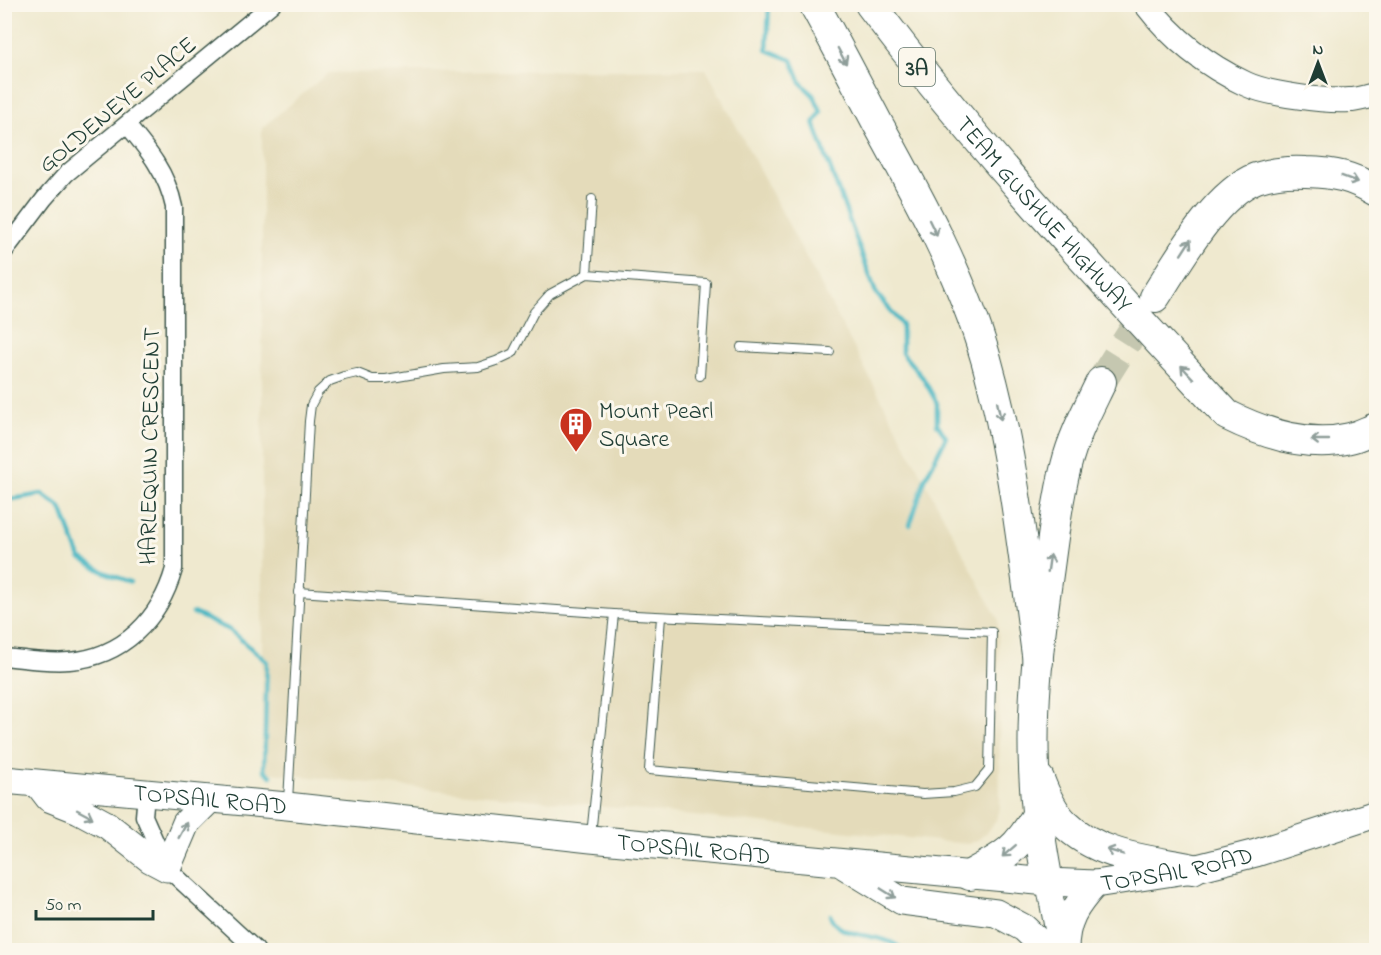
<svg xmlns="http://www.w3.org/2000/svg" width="1381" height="955" viewBox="0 0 1381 955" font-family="'Indie Flower',sans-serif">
	<rect width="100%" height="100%" fill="#fbf7ec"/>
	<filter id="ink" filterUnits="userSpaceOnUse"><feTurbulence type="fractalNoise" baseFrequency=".0167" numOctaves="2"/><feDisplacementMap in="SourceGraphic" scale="12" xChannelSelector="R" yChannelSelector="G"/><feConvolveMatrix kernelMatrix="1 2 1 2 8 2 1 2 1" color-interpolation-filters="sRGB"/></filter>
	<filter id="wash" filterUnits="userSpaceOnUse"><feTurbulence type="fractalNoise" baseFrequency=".008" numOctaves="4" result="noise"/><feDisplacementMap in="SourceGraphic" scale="24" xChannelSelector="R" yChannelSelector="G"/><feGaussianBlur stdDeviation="1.35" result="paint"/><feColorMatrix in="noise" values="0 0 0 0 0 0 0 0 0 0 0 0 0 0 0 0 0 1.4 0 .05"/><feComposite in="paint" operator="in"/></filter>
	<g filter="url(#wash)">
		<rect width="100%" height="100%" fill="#efe9cf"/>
		<polygon fill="#e4dbba" points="706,69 998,619 1000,808 996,820 989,830 979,839 968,844 262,772 262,128 328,73"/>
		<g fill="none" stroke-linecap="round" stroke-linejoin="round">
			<g stroke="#4ab7c3" stroke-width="4.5">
				<polyline points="769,4 767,50 792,60 801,83 814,96 821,112 814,123 817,132 876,293 902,325 902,353 923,378 937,403 937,424 946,437 925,479 910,525"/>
				<polyline points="4,498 7,500 42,494 61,508 80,558 104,572 130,582"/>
				<polyline points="193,613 230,630 267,662 264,770 271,776"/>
				<path d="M830,915C838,942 884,930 902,950"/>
			</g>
		</g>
	</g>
	<g filter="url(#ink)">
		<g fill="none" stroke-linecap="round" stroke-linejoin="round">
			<polyline stroke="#c5c7b0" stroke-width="30" stroke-dasharray="30 15" stroke-linecap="butt" points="1101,382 1152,301"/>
			<g stroke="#3e574b" stroke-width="10">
				<g id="lane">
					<polyline points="587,274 592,199"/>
					<polyline points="741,347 830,352"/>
					<polyline points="299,592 614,614 992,632 989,770 975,787 954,792 923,794 649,770 661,617"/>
					<polyline points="288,801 309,421 311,405 318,392 330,381 344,376 357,373 372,379 386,379 444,369 478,367 496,361 513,353 534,312 550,294 587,274 706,283 700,376"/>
					<polyline points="591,835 614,614"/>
				</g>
			</g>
			<g stroke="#3e574b" stroke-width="19">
				<g id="street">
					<polyline points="4,252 44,199 66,174 272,4"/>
					<path d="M4,657C26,659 48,663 69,661C123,657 160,619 174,569V207C167,173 148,150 127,125"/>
					<polyline points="146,794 144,816 167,868 256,950"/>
				</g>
			</g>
			<g stroke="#3e574b" stroke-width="26">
				<g id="secondary">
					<path d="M1146,4C1172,38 1207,66 1246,84C1267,94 1326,102 1350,100C1358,100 1368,96 1376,95"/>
					<polyline points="1048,882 1061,950"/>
				</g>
			</g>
			<g stroke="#3e574b" stroke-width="29">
				<g id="primary">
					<path id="s1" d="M4,780L287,806L591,839L1048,882L1095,884L1193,869L1256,853L1376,814"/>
					<polyline points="39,785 49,798 79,810 107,825 150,859 167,868 186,823 209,800"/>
					<polyline points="845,866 902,901 996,913 1024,928 1047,950"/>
					<path d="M1065,950C1065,921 1075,906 1095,884"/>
				</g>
			</g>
			<g stroke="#3e574b" stroke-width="32">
				<g id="highway">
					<path d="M814,4C836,44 857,84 878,124C920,200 962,276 986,359C1014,458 1024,561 1038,662"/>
					<path id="s2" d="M870,4C979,150 1104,282 1227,415C1263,433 1309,448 1350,438C1359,436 1368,431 1376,428"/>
					<path d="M1155,297C1178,261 1215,194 1256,178C1271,173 1290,171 1306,172C1335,173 1351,176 1376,191"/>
					<path d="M1039,779C1045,795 1052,811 1064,823C1098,857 1149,860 1193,869"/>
					<path d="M970,875C1005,856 1016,851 1037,815"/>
					<path d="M1048,882C1042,851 1037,819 1035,787C1030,716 1038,644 1048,574C1053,538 1057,501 1066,466C1073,437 1088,409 1101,382"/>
				</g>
			</g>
			<use href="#lane" stroke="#fff" stroke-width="8"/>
			<use href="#street" stroke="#fff" stroke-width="16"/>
			<use href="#secondary" stroke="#fff" stroke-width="24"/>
			<use href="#primary" stroke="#fff" stroke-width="27"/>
			<use href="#highway" stroke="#fff" stroke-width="30"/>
		</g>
		<defs><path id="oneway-shaft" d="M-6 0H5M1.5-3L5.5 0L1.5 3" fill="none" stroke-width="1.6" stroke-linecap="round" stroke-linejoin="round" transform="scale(1.5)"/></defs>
		<g stroke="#8f9e9a">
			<use href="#oneway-shaft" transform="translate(842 56) rotate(62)"/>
			<use href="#oneway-shaft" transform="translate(1350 179) rotate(20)"/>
			<use href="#oneway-shaft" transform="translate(933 228) rotate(64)"/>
			<use href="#oneway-shaft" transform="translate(1186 247) rotate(-57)"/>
			<use href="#oneway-shaft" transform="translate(1187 372) rotate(-133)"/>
			<use href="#oneway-shaft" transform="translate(999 411) rotate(78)"/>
			<use href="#oneway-shaft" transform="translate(1320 440) rotate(-180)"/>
			<use href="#oneway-shaft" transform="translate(1049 563) rotate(-82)"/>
			<use href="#oneway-shaft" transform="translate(85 814) rotate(28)"/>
			<use href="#oneway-shaft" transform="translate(183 830) rotate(-61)"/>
			<use href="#oneway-shaft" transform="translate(1009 851) rotate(139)"/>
			<use href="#oneway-shaft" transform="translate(1115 852) rotate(-164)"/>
			<use href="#oneway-shaft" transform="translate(888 893) rotate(32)"/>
		</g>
	</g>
	<defs>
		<g id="building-pin" transform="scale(1.725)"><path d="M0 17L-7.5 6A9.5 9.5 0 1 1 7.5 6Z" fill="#c8321e" stroke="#fbf7ec"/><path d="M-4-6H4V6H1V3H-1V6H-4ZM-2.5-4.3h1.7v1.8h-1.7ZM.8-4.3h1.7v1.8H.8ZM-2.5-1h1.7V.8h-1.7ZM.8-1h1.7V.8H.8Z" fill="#fff"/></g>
	</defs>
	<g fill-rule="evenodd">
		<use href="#building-pin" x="576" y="424"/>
	</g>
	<g text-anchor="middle" stroke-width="6" stroke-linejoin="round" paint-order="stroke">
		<rect fill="#fbf7ec" stroke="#61756b" stroke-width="1.5" x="899" y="48" width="36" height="38" rx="4.5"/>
		<g font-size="22" font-weight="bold" fill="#1f3d34">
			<text x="917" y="75">3A</text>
		</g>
		<g font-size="24" fill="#1f3d34" stroke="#fbf7ec">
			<text transform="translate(117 104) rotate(-40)" y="8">GOLDENEYE PLACE</text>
			<text dy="8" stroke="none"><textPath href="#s2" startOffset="273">TEAM GUSHUE HIGHWAY</textPath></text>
			<text transform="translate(149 446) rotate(-89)" y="8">HARLEQUIN CRESCENT</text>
			<text dy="8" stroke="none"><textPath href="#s1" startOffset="207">TOPSAIL ROAD</textPath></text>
			<text dy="8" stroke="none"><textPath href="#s1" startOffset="693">TOPSAIL ROAD</textPath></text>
			<text dy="8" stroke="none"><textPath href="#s1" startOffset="1179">TOPSAIL ROAD</textPath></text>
		</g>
		<g font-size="24" fill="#1f3d34" stroke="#fbf7ec" text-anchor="start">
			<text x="599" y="418">Mount Pearl<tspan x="599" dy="28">Square</tspan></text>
		</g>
	</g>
	<rect width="1381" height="955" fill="none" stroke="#fbf7ec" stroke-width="24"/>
	<g transform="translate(1318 63)" stroke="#fbf7ec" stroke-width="4.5" paint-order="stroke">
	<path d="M0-4.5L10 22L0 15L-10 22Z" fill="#1f3d34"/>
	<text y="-9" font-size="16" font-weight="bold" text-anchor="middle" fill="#1f3d34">N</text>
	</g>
	<path d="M36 910v9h117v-9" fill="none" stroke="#1f3d34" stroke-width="3"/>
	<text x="45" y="910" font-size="18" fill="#1f3d34" stroke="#fbf7ec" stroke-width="4.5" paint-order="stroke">50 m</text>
</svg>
